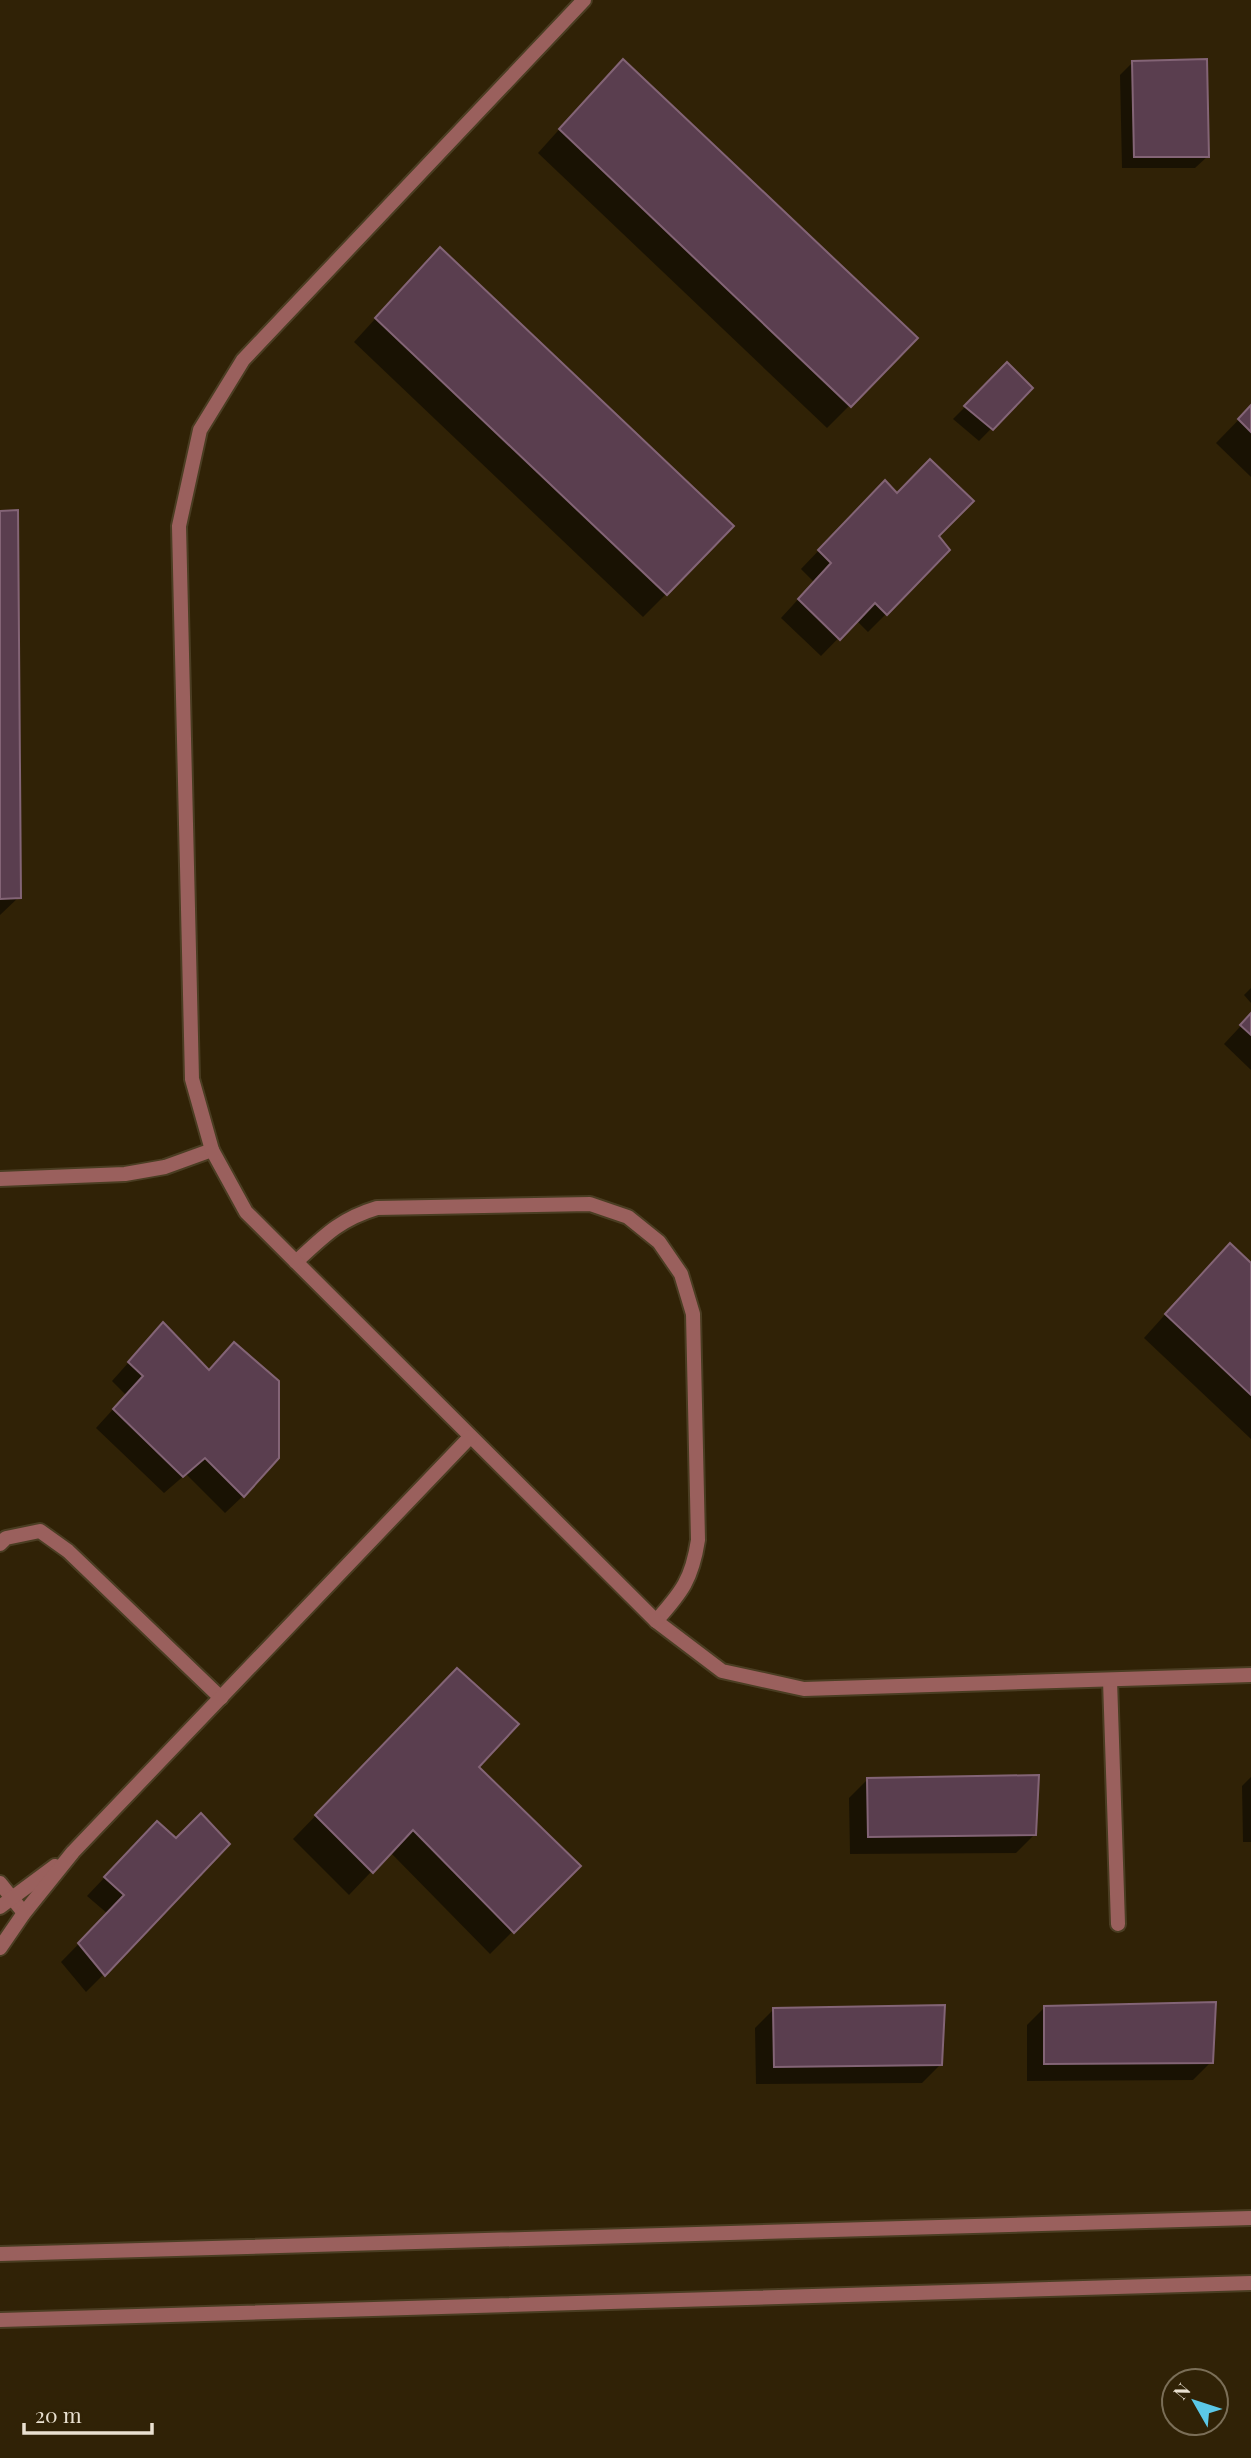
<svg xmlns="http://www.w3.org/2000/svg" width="1251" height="2458" viewBox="0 0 1251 2458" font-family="'Playfair Display',serif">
	<rect width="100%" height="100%" fill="#302206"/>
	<g fill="#0007">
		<polygon points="1132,63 1208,156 1195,168 1122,168 1120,75"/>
		<polygon points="600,84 850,405 827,428 538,153"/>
		<polygon points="417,273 666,594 643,617 354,342"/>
		<polygon points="1007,365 1031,388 979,441 953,419"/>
		<polygon points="1251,407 1251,477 1216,443"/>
		<polygon points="867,500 937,536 886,614 868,632 856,620 821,656 781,618 814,582 801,569"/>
		<polygon points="0,513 19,897 0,915"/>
		<polygon points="1251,988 1251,1003 1244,995"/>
		<polygon points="1251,1015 1251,1070 1224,1044"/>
		<polygon points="1251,1266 1251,1439 1144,1338 1207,1268"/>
		<polygon points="163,1324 243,1496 225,1513 186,1474 164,1493 96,1428 126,1395 112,1381"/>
		<polygon points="435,1693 476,1767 578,1866 490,1954 390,1852 349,1895 293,1839"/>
		<polygon points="1251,1777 1251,1842 1243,1842 1242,1786"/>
		<polygon points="867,1780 1034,1835 1016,1853 850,1854 849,1798"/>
		<polygon points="139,1841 104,1974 86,1992 61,1962 108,1914 87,1896"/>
		<polygon points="1045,2007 1211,2062 1193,2080 1027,2081 1027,2025"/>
		<polygon points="773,2010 940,2065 922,2083 756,2084 755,2028"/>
	</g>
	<g fill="#5a3e4f" stroke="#836476" stroke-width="2">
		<polygon points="623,59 918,338 851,407 559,129"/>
		<polygon points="1207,59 1209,157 1134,157 1132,61"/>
		<polygon points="440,247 734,526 667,595 375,318"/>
		<polygon points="1007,362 1033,388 993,430 964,406"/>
		<polygon points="1251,405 1251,432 1238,419"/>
		<polygon points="930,459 974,501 939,536 950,550 887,615 875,603 840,640 798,599 831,563 818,550 885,480 897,493"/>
		<polygon points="18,510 21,898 0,899 0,511"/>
		<polygon points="1251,1013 1251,1035 1240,1025"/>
		<polygon points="1230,1243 1251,1263 1251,1395 1165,1314"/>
		<polygon points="163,1322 209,1370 234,1342 279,1381 279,1458 244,1497 205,1458 183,1477 113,1409 143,1376 128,1362"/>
		<polygon points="457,1668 519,1724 479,1767 581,1866 514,1933 413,1830 373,1873 315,1815"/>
		<polygon points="1039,1775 1036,1835 868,1837 867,1778"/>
		<polygon points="201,1813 230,1844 105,1976 78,1943 124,1895 104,1877 157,1821 176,1838"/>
		<polygon points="1216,2002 1213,2063 1044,2064 1044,2006"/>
		<polygon points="945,2005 942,2065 774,2067 773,2008"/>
	</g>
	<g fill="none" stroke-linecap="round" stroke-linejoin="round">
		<g stroke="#4a3d22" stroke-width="18">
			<g id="lane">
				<polyline points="0,1179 125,1174 165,1167 212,1150"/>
				<path d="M296,1262C324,1236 340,1219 377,1208L590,1204L628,1217L659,1242L681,1274L693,1314L698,1540C692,1579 682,1592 656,1621"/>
				<polyline points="0,1544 6,1538 40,1531 68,1551 221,1698"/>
				<polyline points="1110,1680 1118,1924"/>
				<polyline points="0,1883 24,1913"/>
			</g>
		</g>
		<g stroke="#4a3d22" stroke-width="18">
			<g id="street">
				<polyline points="584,0 243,360 200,430 179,526 192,1079 212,1150 246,1212 656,1621 722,1671 804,1689 1251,1675"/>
				<polyline points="0,1907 55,1866"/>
				<polyline points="0,1948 24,1913 73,1852 470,1437"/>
				<polyline points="0,2254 1251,2218"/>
				<polyline points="0,2320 1251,2283"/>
			</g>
		</g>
		<use href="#lane" stroke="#9a605d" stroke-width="14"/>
		<use href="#street" stroke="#9a605d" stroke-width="14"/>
	</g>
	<g transform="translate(1195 2402) rotate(309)"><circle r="33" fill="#302206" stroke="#7a6e57" stroke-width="2"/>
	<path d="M0-5L12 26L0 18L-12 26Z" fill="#5bc8e7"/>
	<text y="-10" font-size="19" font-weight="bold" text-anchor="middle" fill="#e9e0d0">N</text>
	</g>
	<path d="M24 2423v10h128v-10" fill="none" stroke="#e9e0d0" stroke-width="3.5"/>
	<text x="35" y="2423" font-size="21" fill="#e9e0d0" stroke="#302206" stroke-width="5" paint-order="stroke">20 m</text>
</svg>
